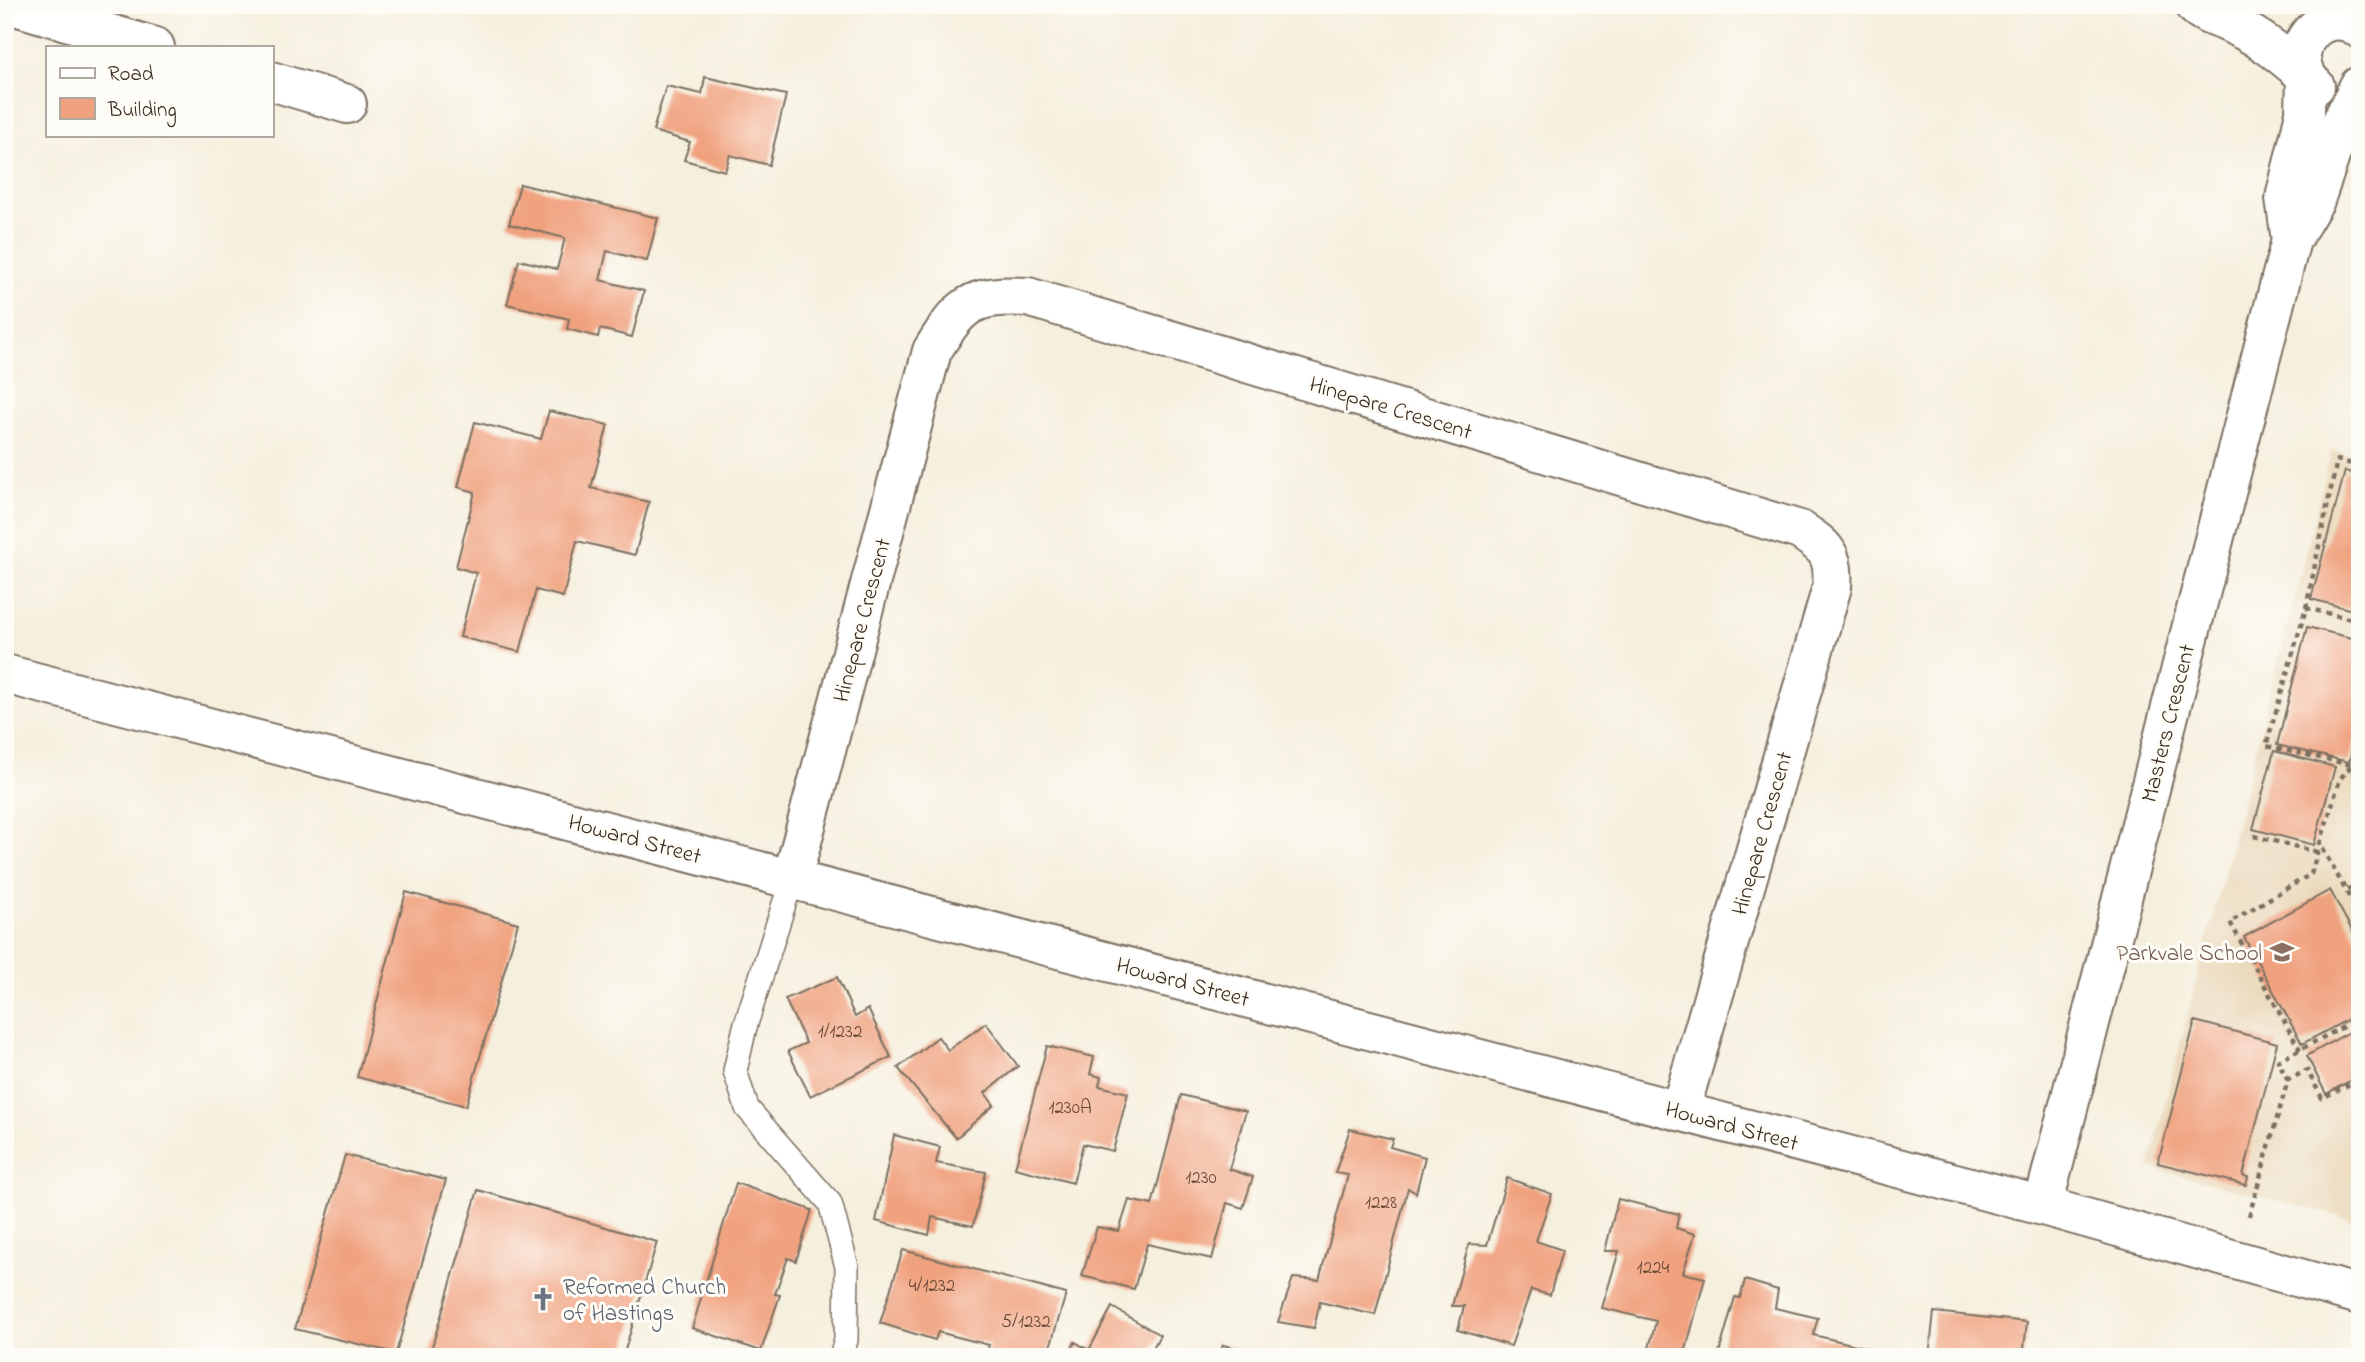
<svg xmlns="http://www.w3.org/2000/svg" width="2365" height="1362" viewBox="0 0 2365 1362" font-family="'Indie Flower',sans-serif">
	<rect width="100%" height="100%" fill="#fdfcf7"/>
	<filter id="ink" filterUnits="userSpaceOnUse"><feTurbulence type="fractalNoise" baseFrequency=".0143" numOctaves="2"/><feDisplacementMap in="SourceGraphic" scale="14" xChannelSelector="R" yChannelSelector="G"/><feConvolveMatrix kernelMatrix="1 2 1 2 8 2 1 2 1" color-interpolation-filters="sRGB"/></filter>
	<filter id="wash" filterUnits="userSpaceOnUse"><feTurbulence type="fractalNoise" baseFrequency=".00686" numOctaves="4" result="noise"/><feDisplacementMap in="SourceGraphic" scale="28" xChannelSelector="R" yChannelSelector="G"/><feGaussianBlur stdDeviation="1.57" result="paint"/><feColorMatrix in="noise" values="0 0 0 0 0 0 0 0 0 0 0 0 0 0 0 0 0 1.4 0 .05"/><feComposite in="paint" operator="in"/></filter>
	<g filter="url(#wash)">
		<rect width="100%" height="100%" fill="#f5efdd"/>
		<polygon fill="#ead8ba" points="2332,450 2360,458 2360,1222 2149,1167"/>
		<g id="blocks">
			<g fill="#f0a27f">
				<polygon points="705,77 786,95 769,165 730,155 725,171 684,160 690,142 653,131 666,86 702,94"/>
				<polygon points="520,184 658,218 647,261 607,251 600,280 644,291 632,337 600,329 598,337 567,329 569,319 507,304 519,260 557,269 565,238 509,224"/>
				<polygon points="549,411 608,425 591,488 649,502 635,555 577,541 563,597 536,590 520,652 460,637 476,573 456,567 475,492 458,487 475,422 541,439"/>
				<polygon points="2345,471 2360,475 2360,612 2311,599"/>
				<polygon points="2307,627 2360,640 2360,719 2349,762 2277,745"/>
				<polygon points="2274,751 2335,767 2314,845 2253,829"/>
				<polygon points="2330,890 2360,945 2360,1013 2302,1044 2244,937"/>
				<polygon points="406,892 518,923 466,1106 357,1077"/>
				<polygon points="837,977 855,1017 868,1009 891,1057 810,1096 788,1051 806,1043 785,999"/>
				<polygon points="2195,1021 2277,1043 2243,1176 2248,1177 2246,1185 2158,1163"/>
				<polygon points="986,1023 1018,1066 985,1093 994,1105 956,1138 898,1068 938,1037 948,1050"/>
				<polygon points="2360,1026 2360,1075 2326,1094 2307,1056"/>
				<polygon points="1047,1046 1094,1057 1090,1074 1101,1077 1099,1086 1128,1093 1113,1151 1083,1144 1073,1183 1015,1168"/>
				<polygon points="1181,1095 1246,1111 1229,1169 1253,1177 1243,1208 1227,1203 1212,1259 1147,1244 1134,1289 1082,1276 1097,1227 1119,1231 1129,1200 1152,1205"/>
				<polygon points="1350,1129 1393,1139 1390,1147 1425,1157 1416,1193 1408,1188 1375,1315 1320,1302 1314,1328 1278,1322 1293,1278 1319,1280 1348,1175 1335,1173"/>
				<polygon points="894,1135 940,1147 936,1163 986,1172 973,1226 932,1217 929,1235 876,1221"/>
				<polygon points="345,1155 446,1180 396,1353 295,1329"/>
				<polygon points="1507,1178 1552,1194 1536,1241 1562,1250 1550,1295 1531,1290 1511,1346 1458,1330 1464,1306 1452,1306 1469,1244 1487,1245"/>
				<polygon points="736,1183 812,1210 796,1261 788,1258 775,1294 780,1295 761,1351 692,1328"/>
				<polygon points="478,1190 657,1242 623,1357 429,1357"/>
				<polygon points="1618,1199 1679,1214 1676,1228 1695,1234 1683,1273 1705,1278 1684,1357 1666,1357 1648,1352 1656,1321 1602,1308 1619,1251 1605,1251"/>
				<polygon points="903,1250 1066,1294 1047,1357 1004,1357 987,1352 989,1345 938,1332 935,1340 880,1323"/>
				<polygon points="1745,1280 1778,1290 1775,1308 1818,1318 1813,1335 1886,1352 1885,1357 1724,1357 1724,1354 1719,1353 1735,1297 1740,1298"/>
				<polygon points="1112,1307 1160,1335 1148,1357 1068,1357 1075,1342 1089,1350"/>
				<polygon points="1934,1312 2027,1322 2023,1357 1929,1357"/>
				<polygon points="1223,1345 1270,1356 1269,1357 1219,1357"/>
			</g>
		</g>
	</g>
	<g filter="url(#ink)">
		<use href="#blocks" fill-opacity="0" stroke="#7c6f61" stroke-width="2"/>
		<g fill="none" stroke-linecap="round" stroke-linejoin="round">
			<g stroke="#7c6f61" stroke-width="26">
				<polyline id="service" points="792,879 745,1027 735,1071 747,1108 830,1203 847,1267 846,1340 841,1357"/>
			</g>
			<g stroke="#7c6f61" stroke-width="42">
				<g id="minor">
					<polyline points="12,5 155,47"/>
					<path d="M2194,5C2205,16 2220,18 2233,25C2261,38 2283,56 2306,76L2305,113L2285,198L2291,240"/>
					<polyline points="271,81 347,104"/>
					<path d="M2315,86C2277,51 2325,0 2360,29"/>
					<path d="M792,879L932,351C961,304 971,294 1028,297L1800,530C1826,547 1835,554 1832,587L1680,1111"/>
					<polyline points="2043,1206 2291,240 2315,200 2342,121 2359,86"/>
				</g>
			</g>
			<g stroke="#7c6f61" stroke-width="42">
				<polyline id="tertiary" points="5,674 2043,1206 2360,1295"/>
			</g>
			<g stroke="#7c6f61" stroke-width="4.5" stroke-dasharray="5 5" stroke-linecap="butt">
				<polyline points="2360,466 2337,460 2306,608 2266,746 2352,765 2360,779"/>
				<polyline points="2306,608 2360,621"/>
				<polyline points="2360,738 2352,765 2340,779 2320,844 2360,916"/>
				<polyline points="2254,836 2317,852"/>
				<polyline points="2347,890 2360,883"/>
				<polyline points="2300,1050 2230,922 2311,874 2320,844"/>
				<polyline points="2288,1080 2278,1061 2360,1018"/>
				<polyline points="2249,1216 2288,1080 2307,1070 2322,1098 2360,1079"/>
			</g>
			<use href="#service" stroke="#fff" stroke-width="23"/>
			<use href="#minor" stroke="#fff" stroke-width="38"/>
			<use href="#tertiary" stroke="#fff" stroke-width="38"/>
		</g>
	</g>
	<defs>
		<g id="school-bare" transform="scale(1.89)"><path d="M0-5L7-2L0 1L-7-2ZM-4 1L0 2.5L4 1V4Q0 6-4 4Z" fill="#8d6e63" stroke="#fdfcf7" stroke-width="2.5" paint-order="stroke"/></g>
		<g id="church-bare" transform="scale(1.89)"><path d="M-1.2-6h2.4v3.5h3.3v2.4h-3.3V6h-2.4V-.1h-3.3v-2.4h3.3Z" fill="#6b7280" stroke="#fdfcf7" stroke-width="2.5" paint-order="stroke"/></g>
	</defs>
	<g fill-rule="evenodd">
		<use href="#school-bare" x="2282" y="952"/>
		<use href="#church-bare" x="543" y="1299"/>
	</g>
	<g text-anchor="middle" stroke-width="6" stroke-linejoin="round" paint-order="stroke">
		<g font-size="19" fill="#684836">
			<text x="840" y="1037">1/1232</text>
			<text x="1070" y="1113">1230A</text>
			<text x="1201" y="1183">1230</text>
			<text x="1381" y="1208">1228</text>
			<text x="1653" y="1273">1224</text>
			<text x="932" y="1291">4/1232</text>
			<text x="1026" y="1327">5/1232</text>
		</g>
		<g font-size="23" fill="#3b2a1e" stroke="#fdfcf7">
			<text transform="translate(1391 407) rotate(17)" y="8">Hinepare Crescent</text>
			<text transform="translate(861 620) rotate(-75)" y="8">Hinepare Crescent</text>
			<text transform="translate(2167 723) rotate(-76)" y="8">Masters Crescent</text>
			<text transform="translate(1761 833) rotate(-74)" y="8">Hinepare Crescent</text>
			<text transform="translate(635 838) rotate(15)" y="8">Howard Street</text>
			<text transform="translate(1183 981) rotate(15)" y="8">Howard Street</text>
			<text transform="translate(1732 1125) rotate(15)" y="8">Howard Street</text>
		</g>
		<g font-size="23" fill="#785e54" stroke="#fdfcf7" text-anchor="end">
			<text x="2262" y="960">Parkvale School</text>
		</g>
		<g font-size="23" fill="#5b616d" stroke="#fdfcf7" text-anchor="start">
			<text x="563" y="1294">Reformed Church<tspan x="563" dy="26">of Hastings</tspan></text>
		</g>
	</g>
	<rect width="2365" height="1362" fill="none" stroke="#fdfcf7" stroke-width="28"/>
	<rect x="46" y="46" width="228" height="91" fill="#fdfcf7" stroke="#afa8a0" stroke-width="2"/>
	<rect x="60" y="68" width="35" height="10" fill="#ffffff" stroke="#afa8a0" stroke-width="2"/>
	<text x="108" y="80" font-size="21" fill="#3b2a1e">Road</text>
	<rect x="60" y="98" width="35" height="21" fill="#f0a27f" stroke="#afa8a0" stroke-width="2"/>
	<text x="108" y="116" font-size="21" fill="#3b2a1e">Building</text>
</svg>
